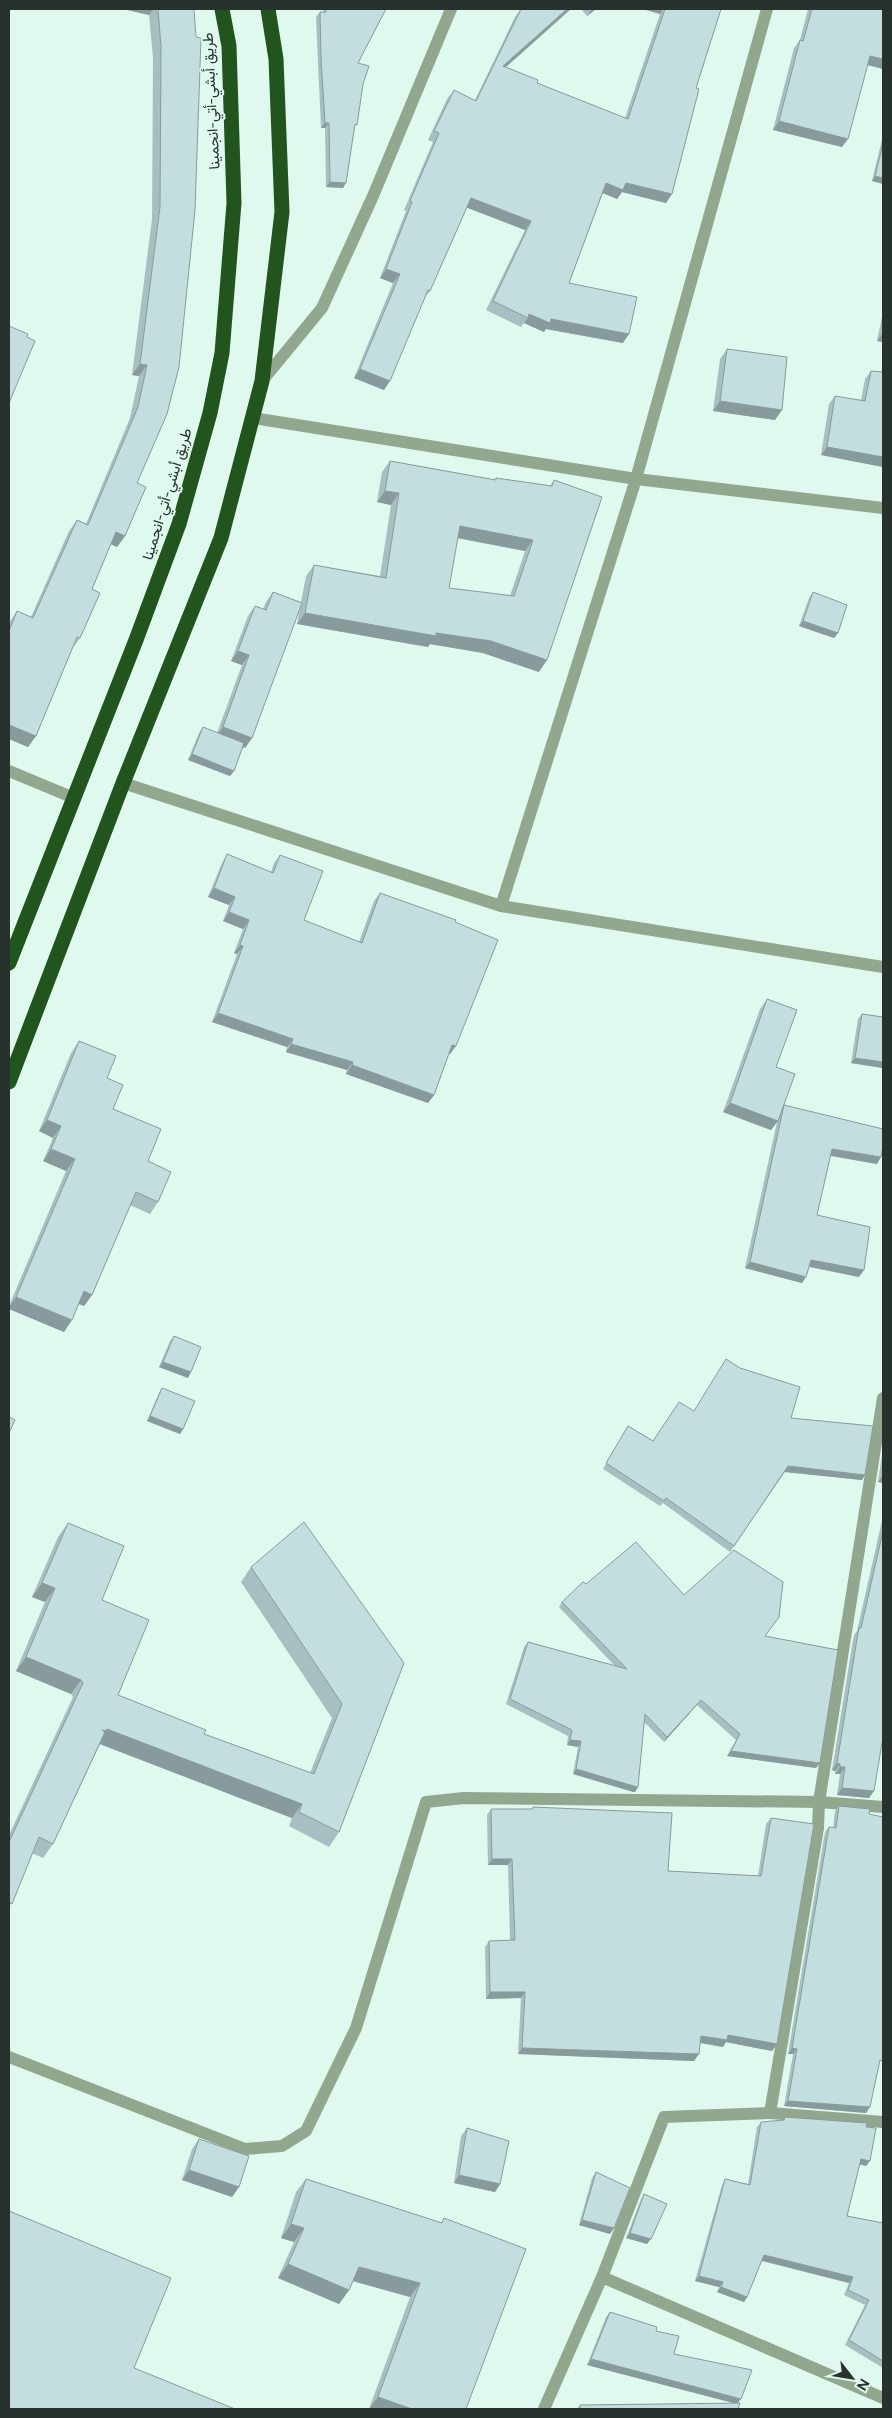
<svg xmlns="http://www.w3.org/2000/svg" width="892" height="2418" viewBox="0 0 892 2418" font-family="Figtree,Vazirmatn,sans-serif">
	<rect width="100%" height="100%" fill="#dff9ef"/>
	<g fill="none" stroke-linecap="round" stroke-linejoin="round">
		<g stroke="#91a88e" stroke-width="12">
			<polyline points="262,381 322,308 373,196 451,9"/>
			<polyline points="253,418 636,479 883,508"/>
			<polyline points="9,771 74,798"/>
			<polyline points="123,783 501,906 636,479 767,9"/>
			<polyline points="501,906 883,967"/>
			<polyline points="9,2057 245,2149 282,2146 306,2131 356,2028 426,1802 464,1798 819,1802 883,1807"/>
			<polyline points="770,2113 883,2122"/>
			<polyline points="602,2277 664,2117 770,2113 818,1828 819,1802 883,1398"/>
			<polyline points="544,2409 602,2277 883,2398"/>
		</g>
		<g stroke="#22541e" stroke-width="15">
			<polyline points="9,963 136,640 179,524 210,413 222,353 234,203 229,46 222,9"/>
			<polyline points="9,1082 123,783 221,538 262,381 282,212 276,59 268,9"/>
		</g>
	</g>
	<g fill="#a7bfc0" fill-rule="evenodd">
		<polygon points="123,9 194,9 137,483 125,536 117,547 111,544 92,589 80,638 72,649 36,736 28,747 9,739 9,623 17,611 31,617 69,531 77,520 86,524 130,418 139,376 132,375 152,219 153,58 149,15"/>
		<polygon points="323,9 386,9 358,63 363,84 343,188 326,187 325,128 321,128 318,63 316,17 320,12 323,12"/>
		<polygon points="521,9 506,67 537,83 625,118 660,14 643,9 721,9 696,88 666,203 622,192 617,199 603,193 569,283 623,343 546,329 544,332 524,323 521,327 486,310 525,230 467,207 430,291 425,297 384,390 354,378 393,283 380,278 406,211 404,210 433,142 428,140 447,99 454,90 475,100 515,17"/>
		<polygon points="581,9 596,9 587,16"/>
		<polygon points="808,9 883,9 883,69 867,65 842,147 773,130 794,48 800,40"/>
		<polygon points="883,135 883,184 872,181"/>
		<polygon points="883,312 883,342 877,341"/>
		<polygon points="727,349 775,420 713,411 720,359"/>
		<polygon points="871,371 883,372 883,467 821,455 829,404 835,396 861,400 865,379"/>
		<path d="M390,461L495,480L496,478L550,486L554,480L539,672L483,653L430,644L428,647L297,624L300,608L252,738L245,748L243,747L234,771L230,776L188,760L199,733L203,727L217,733L242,665L231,661L248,616L255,606L263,609L266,602L273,592L301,602L306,576L314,565L380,576L391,505L377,502L382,472ZM457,538L525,551L510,596L449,588Z"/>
		<polygon points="813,592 838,633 834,638 799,626 809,598"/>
		<polygon points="227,854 271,872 274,863 280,855 304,920 359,942 374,901 380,893 455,922 456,1046 450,1054 449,1054 434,1095 428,1103 346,1074 347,1070 286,1052 287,1047 212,1022 237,954 234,953 243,929 223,921 229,905 208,897 222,863"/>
		<polygon points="767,999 776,1067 783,1106 877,1164 830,1156 817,1215 859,1277 809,1267 802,1283 745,1268 777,1122 771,1130 723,1112 760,1009"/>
		<polygon points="862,1014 883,1017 883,1068 851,1063 858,1019"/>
		<polygon points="79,1041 107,1078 113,1109 148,1161 158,1202 150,1214 130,1205 92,1295 84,1306 79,1304 64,1332 9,1309 9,1306 66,1171 43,1161 53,1138 39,1131 71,1053"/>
		<polygon points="174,1336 188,1378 159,1367 170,1341"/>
		<polygon points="162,1388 183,1429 180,1434 147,1421 159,1393"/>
		<polygon points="693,1411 791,1418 865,1475 862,1480 785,1472 730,1552 663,1503 660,1506 603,1469 628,1426 653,1441"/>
		<polygon points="883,1448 883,1483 878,1482"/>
		<polygon points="883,1516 883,1745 881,1745 869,1798 837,1795 840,1774 835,1774 835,1771 832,1770 852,1646 854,1635 857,1631"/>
		<polygon points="68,1523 102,1600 118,1695 204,1734 310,1773 332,1718 241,1582 251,1567 404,1663 339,1832 329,1847 289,1826 292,1818 100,1744 53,1844 43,1858 32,1853 9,1908 9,1835 73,1697 71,1694 16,1671 45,1602 32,1597 58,1537"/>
		<polygon points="586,1584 684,1595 765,1636 816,1768 727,1756 736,1740 697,1705 664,1742 644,1722 638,1787 635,1792 573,1774 578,1747 567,1745 568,1736 506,1704 524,1647 528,1642 615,1666 559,1607 562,1602"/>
		<polygon points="839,1806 869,1814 879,2066 866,2113 784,2106 793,2054 788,2054 825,1832 829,1827 833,1828 835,1811"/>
		<polygon points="533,1807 668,1871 758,1876 766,1824 771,1818 777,2044 772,2051 726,2042 723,2047 700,2043 694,2061 518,2054 521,1998 486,1999 485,1947 489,1941 510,1940 508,1865 488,1865 487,1815 491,1809 532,1809"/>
		<polygon points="785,2117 866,2127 866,2166 860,2164 847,2216 883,2223 883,2368 845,2345 865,2305 844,2295 849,2283 761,2261 747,2297 744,2302 717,2292 719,2287 695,2281 722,2185 725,2179 748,2184 757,2127 761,2122 783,2120"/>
		<polygon points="467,2128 500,2184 495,2192 454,2183 461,2136"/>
		<polygon points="199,2139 239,2187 232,2197 182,2180 192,2149"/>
		<polygon points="596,2172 614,2228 610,2234 579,2225 592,2178"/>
		<polygon points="306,2179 441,2223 444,2218 466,2409 369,2409 410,2297 353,2281 349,2290 339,2304 278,2278 294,2242 281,2238 296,2192"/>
		<polygon points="644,2194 647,2244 626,2238 641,2199"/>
		<polygon points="610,2312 656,2331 674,2354 738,2403 738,2409 577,2409 580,2405 735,2403 587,2365 606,2317"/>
	</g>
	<g fill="#889b9c">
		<polygon points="123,9 154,9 149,15"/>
		<polygon points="567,9 571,9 497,75 503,66"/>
		<polygon points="592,9 596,9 587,16"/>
		<polygon points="643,9 663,9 660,14"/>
		<polygon points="870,56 883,59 883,69 864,64"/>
		<polygon points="779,121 848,139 842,147 773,130"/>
		<polygon points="325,123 329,123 325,128 321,128"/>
		<polygon points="875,176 883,178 883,184 872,181"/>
		<polygon points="330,182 346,183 343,188 326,187"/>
		<polygon points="606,183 626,183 672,194 666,203 622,192 617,199 600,192"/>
		<polygon points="471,198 531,221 525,230 465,207"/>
		<polygon points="386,269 400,274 393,283 380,278"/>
		<polygon points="529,314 551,319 629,334 623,343 546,329 544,332 524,323 528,318"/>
		<polygon points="883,333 883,342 877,341"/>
		<polygon points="140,364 147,365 139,376 132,375"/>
		<polygon points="360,369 390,381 384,390 354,378"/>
		<polygon points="720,401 782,410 775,420 713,411"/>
		<polygon points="827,447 883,457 883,467 821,455"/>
		<polygon points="385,491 399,493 391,505 377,502"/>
		<polygon points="460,526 533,540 525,551 452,537"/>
		<polygon points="116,532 125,536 117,547 108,543"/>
		<polygon points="305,613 491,641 547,660 539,672 483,653 430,644 428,647 297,624"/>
		<polygon points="803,621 838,633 834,638 799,626"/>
		<polygon points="238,651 249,655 242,665 231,661"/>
		<polygon points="9,725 36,736 28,747 9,739"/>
		<polygon points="223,727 252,738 245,748 216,737"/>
		<polygon points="192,754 234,771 230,776 188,760"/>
		<polygon points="214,888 235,897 229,905 208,897"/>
		<polygon points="229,912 249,920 243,929 223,921"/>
		<polygon points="240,945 243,946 237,954 234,953"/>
		<polygon points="218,1013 293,1039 287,1047 212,1022"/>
		<polygon points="291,1044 353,1062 347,1070 286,1052"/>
		<polygon points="452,1045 456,1046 450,1054 447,1053"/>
		<polygon points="855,1058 883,1062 883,1068 851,1063"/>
		<polygon points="352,1065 434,1095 428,1103 346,1074"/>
		<polygon points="730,1103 778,1121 771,1130 723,1112"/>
		<polygon points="47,1120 61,1126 53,1138 39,1131"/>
		<polygon points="51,1149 75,1159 66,1171 43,1161"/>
		<polygon points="832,1149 881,1157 877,1164 827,1155"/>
		<polygon points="811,1260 864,1270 859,1277 806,1266"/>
		<polygon points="750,1262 806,1277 802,1283 745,1268"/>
		<polygon points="84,1291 92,1295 84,1306 76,1303"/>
		<polygon points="16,1297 72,1320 64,1332 9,1309 9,1307"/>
		<polygon points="163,1362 191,1372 188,1378 159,1367"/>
		<polygon points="150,1416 183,1429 180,1434 147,1421"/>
		<polygon points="788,1466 865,1475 862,1480 785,1472"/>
		<polygon points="883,1475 883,1483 878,1482"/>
		<polygon points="42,1583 55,1588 45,1602 32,1597"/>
		<polygon points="26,1657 81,1680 71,1694 16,1671"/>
		<polygon points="701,1700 697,1705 664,1742 667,1737"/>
		<polygon points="107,1729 302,1804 292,1818 97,1743 102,1730"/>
		<polygon points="570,1740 581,1741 578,1747 567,1745"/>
		<polygon points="731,1751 820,1763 816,1768 727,1756"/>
		<polygon points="837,1763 840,1764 835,1771 832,1770"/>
		<polygon points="840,1767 845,1767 840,1774 835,1774"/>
		<polygon points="576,1769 638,1787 635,1792 633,1792 573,1774"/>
		<polygon points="842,1788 874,1791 869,1798 837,1795"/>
		<polygon points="492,1859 512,1859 508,1865 488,1865"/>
		<polygon points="490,1992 525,1992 521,1998 486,1999"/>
		<polygon points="728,2035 777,2044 772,2051 726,2042 723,2047 696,2042 701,2036"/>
		<polygon points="522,2048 699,2054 694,2061 518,2054"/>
		<polygon points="792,2048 797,2049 793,2054 788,2054"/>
		<polygon points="788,2101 870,2107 866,2113 784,2106"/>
		<polygon points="861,2159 870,2161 866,2166 858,2164"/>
		<polygon points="189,2170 239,2187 232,2197 182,2180"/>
		<polygon points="459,2175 500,2184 495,2192 454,2183"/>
		<polygon points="582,2220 614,2228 610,2234 579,2225"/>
		<polygon points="291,2224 304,2228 294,2242 281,2238"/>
		<polygon points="630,2233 651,2239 647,2244 626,2238"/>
		<polygon points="764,2255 853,2277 849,2283 760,2260"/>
		<polygon points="288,2264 349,2290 339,2304 278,2278"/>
		<polygon points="359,2267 420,2283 410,2297 349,2280"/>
		<polygon points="699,2276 723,2282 719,2287 695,2281"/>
		<polygon points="721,2287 747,2297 744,2302 717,2292"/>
		<polygon points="591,2359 741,2399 737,2404 587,2365"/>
		<polygon points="378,2397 412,2409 369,2409"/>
	</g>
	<g fill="#c2dedf" stroke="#889b9c" fill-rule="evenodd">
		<polygon points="158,9 194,9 196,37 201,38 195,210 179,367 167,414 137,483 146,487 125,536 116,532 92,589 100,593 80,638 77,637 36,736 9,725 9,631 17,611 33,618 77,520 88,525 138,407 147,365 140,364 160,207 161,47"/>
		<polygon points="326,9 386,9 358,63 369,66 363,84 357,125 355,124 346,183 330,182 329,123 325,123 321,58 320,12 326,12"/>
		<polygon points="521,9 567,9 503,66 538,80 537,83 628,119 665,9 721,9 696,88 699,89 672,194 626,183 623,190 606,183 569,283 637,297 629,334 551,319 550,323 529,314 528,318 493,301 531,221 471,198 430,291 428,290 390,381 360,369 400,274 386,269 412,202 410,201 439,133 434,131 454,90 476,101"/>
		<polygon points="812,9 883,9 883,59 870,56 848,139 779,121 800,40 803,41"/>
		<polygon points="883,144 883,178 875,176"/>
		<polygon points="9,326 28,334 27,337 35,341 9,403"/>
		<polygon points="727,349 787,357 782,410 720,401"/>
		<polygon points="871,371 883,372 883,457 827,447 835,396 865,401"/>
		<path d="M390,461L496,480V478L552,486L554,480L602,497L547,660L491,641L436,633V636L305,613L314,565L386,578L399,493L385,491ZM460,526L533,540L514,596L449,588Z"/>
		<polygon points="273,592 302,603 252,738 223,727 249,655 238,651 255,606 266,610"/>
		<polygon points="813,592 847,605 838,633 803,621"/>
		<polygon points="203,727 244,743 234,771 192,754"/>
		<polygon points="227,854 273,873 280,855 323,871 304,920 362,943 380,893 456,920 455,922 498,940 456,1046 452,1045 434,1095 352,1065 353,1062 291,1044 293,1039 218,1013 243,946 240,945 249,920 229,912 235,897 214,888"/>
		<polygon points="767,999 797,1010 776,1067 795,1074 778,1121 730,1103"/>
		<polygon points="862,1014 883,1017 883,1062 855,1058"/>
		<polygon points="79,1041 116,1056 107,1078 123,1085 113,1109 161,1129 148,1161 171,1172 158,1202 136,1192 92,1295 84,1291 72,1320 16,1297 75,1159 51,1149 61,1126 47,1120"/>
		<polygon points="784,1105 883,1129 883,1145 881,1157 832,1149 817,1215 870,1227 864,1270 811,1260 806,1277 750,1262"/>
		<polygon points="174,1336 201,1347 191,1372 163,1362"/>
		<polygon points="726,1359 740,1368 800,1387 791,1418 873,1426 865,1475 788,1466 734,1546 666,1498 664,1501 606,1463 628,1426 653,1441 679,1402 694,1411"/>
		<polygon points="162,1388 195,1401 183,1429 150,1416"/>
		<polygon points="9,1417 15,1420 9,1433"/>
		<polygon points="304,1522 404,1663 339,1832 299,1812 302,1804 107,1729 106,1731 102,1730 105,1732 53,1844 39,1837 12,1904 9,1902 9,1842 83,1683 81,1680 26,1657 55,1588 42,1583 68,1523 124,1546 102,1600 149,1620 118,1695 206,1730 204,1734 314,1774 342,1704 251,1567"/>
		<polygon points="883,1531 883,1737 874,1791 842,1788 845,1767 840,1767 840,1764 837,1763 857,1639 859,1628 861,1628"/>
		<polygon points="636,1542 684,1595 734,1550 783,1582 779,1617 765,1636 838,1650 820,1763 731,1751 740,1734 701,1700 667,1737 645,1714 638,1787 637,1787 576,1769 581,1741 570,1740 572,1730 510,1699 528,1642 627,1669 562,1602 583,1582 586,1584"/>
		<polygon points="839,1806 870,1809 869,1814 883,1817 883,2061 880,2060 870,2107 788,2101 797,2049 792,2048 829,1827 836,1828"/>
		<polygon points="533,1807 672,1813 668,1871 761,1876 771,1818 814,1824 777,2044 728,2035 727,2040 701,2036 699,2054 522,2048 525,1992 490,1992 489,1941 515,1940 512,1859 492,1859 491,1809 533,1809"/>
		<polygon points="785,2117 867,2123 866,2127 876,2128 870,2161 861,2159 847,2216 883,2223 883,2361 849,2340 869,2300 848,2290 853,2277 764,2255 747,2297 721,2287 723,2282 699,2276 725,2179 750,2185 761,2122 784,2120"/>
		<polygon points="467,2128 509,2141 500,2184 459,2175"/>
		<polygon points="199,2139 249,2156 239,2187 189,2170"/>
		<polygon points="596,2172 630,2188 614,2228 582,2220"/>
		<polygon points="306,2179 442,2223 444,2218 526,2249 466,2409 412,2409 378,2397 420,2283 359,2267 349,2290 288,2264 304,2228 291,2224"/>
		<polygon points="644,2194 667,2204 651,2239 630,2233"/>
		<polygon points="9,2211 171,2278 134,2368 235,2409 9,2409"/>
		<polygon points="610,2312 657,2327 656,2331 679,2336 674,2354 752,2370 741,2399 591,2359"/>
		<polygon points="740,2403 738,2409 580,2409 580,2405"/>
	</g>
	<g text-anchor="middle" stroke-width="4" stroke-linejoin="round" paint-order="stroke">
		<g font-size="15" fill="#27312d" stroke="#dff9ef">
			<text transform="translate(211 101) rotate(-93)" y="5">طريق أبشي-أتي-انجمينا</text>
			<text transform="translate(167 494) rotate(-73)" y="5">طريق أبشي-أتي-انجمينا</text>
		</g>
	</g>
	<rect width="892" height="2418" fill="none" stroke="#27312d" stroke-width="20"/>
	<g transform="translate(852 2378) rotate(121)" stroke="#dff9ef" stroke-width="4" paint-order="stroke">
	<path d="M0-4L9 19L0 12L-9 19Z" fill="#27312d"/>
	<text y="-8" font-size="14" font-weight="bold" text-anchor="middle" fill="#27312d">N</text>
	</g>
</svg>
